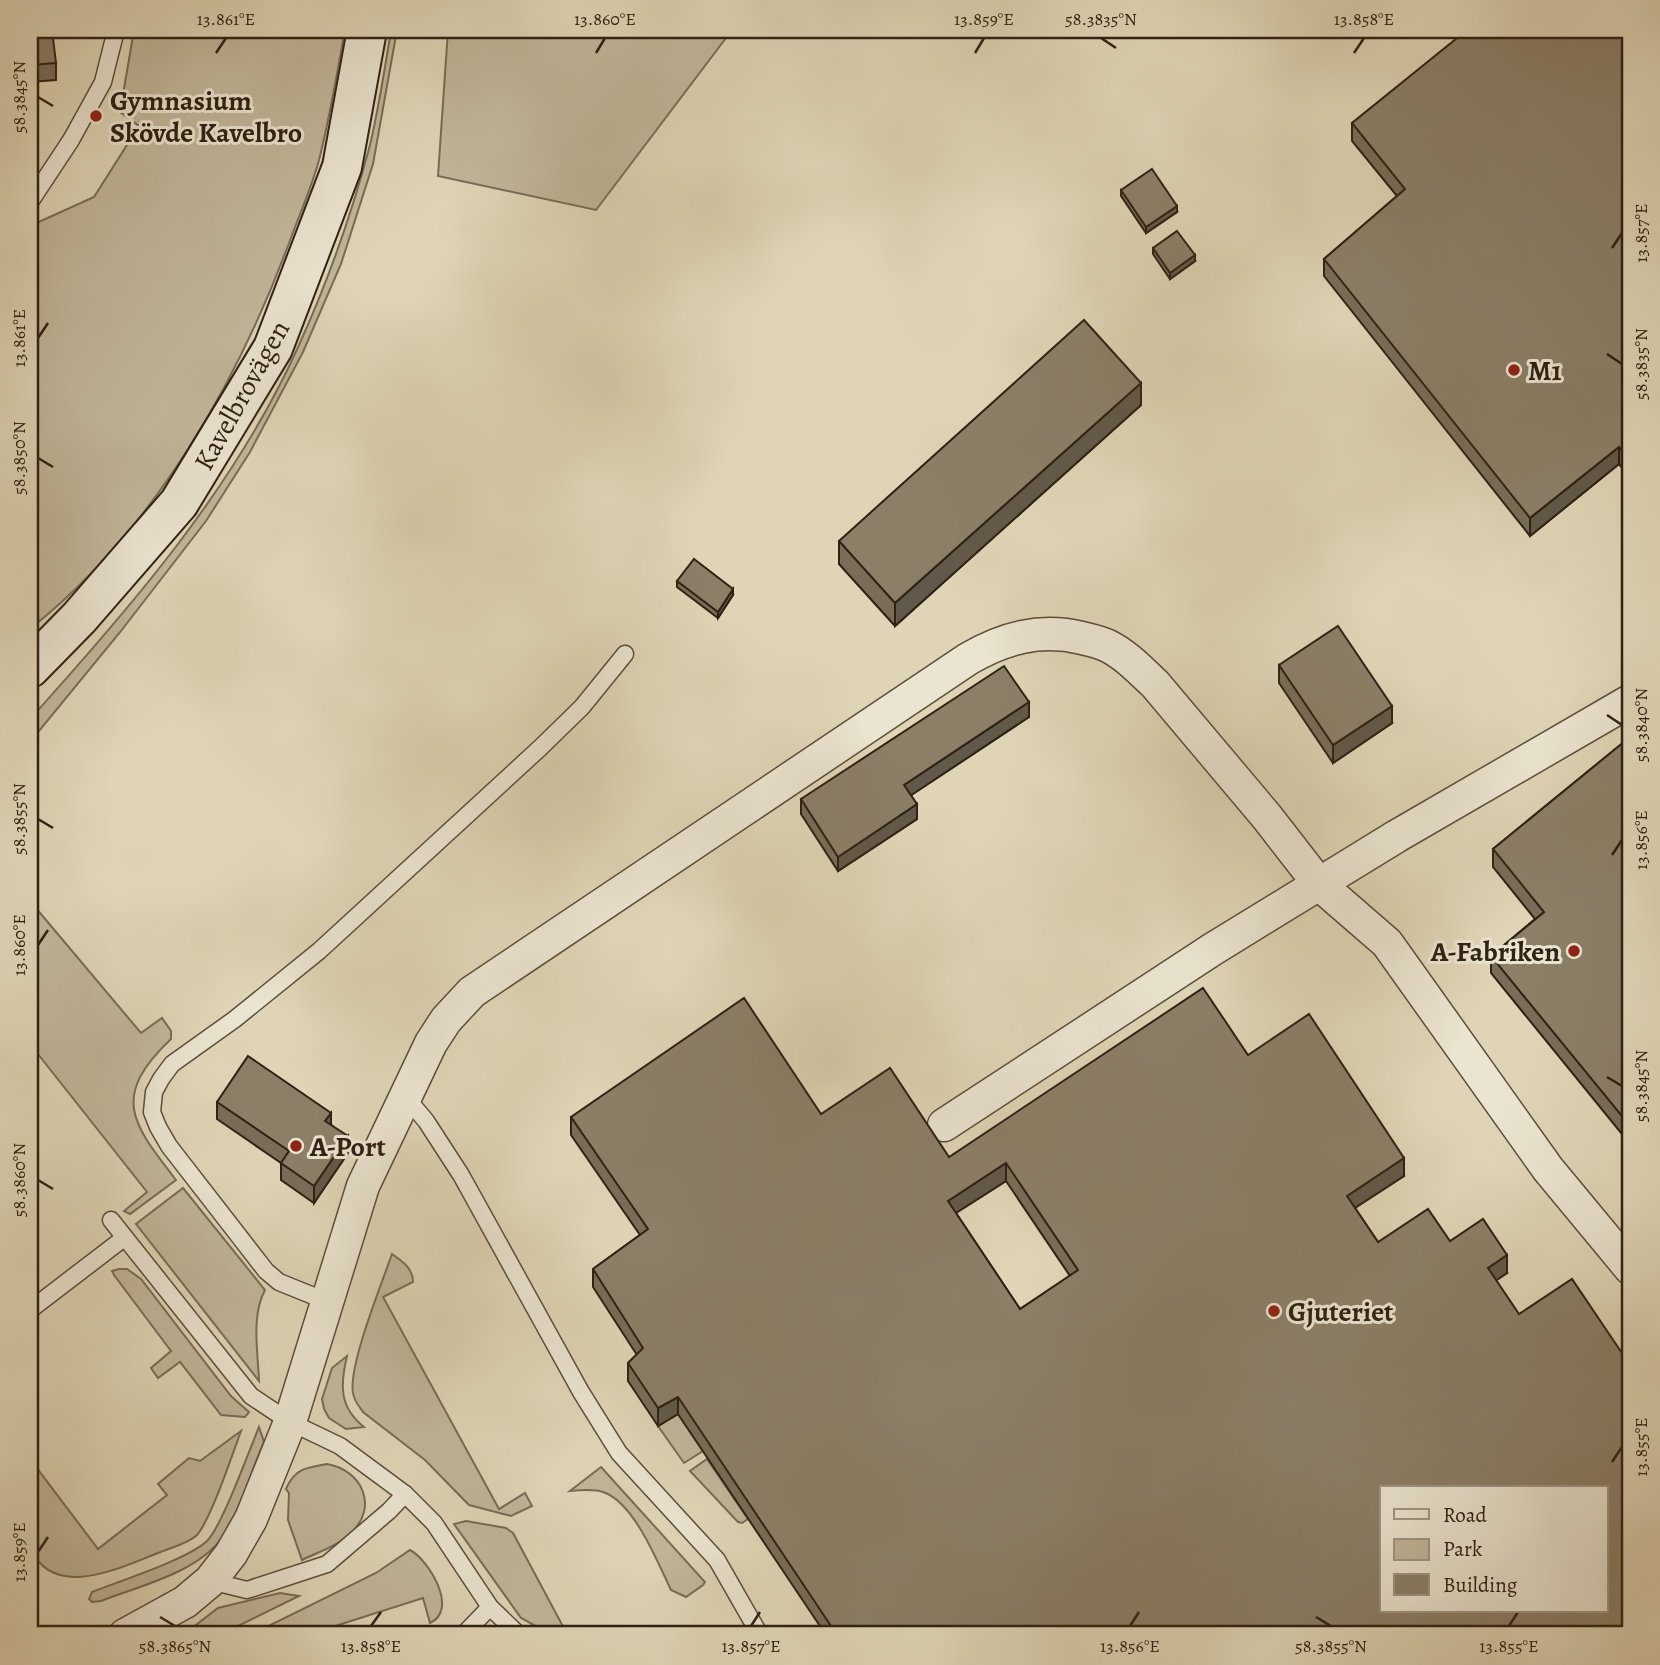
<svg xmlns="http://www.w3.org/2000/svg" width="1660" height="1665" viewBox="0 0 1660 1665" font-family="Alegreya,serif">
	<rect width="100%" height="100%" fill="#dfd5b6"/>
	<filter id="stains"><feTurbulence type="fractalNoise" baseFrequency=".00286" numOctaves="4"/><feColorMatrix values="0 0 0 0 .2 0 0 0 0 .09 0 0 0 0 .02 0 0 0 .5 -.17"/></filter>
	<radialGradient id="worn" r=".72"><stop offset=".6" stop-color="#630" stop-opacity="0"/><stop offset="1" stop-color="#630" stop-opacity=".3"/></radialGradient>
	<g fill="#c1b69a" stroke="#786c57" stroke-width="2">
		<path d="M134,30H345C337,73 330,117 319,160C312,186 301,211 292,235C238,383 154,530 30,629V226L94,197L139,126L120,112Z"/>
		<path d="M391,30H397L373,164L341,264L303,352L250,452L206,521L121,631L30,742V719C132,606 236,486 299,345C328,281 352,213 370,145C379,107 385,68 391,30Z"/>
		<polygon points="448,30 732,30 596,210 438,176"/>
		<path d="M30,901L141,1033L162,1018L171,1031V1039C110,1097 132,1123 176,1180L130,1214L124,1211L147,1192L30,1044Z"/>
		<path d="M183,1188L265,1290C251,1315 258,1353 259,1381L136,1224Z"/>
		<path d="M392,1254C402,1261 413,1268 413,1282L383,1297L499,1509L525,1493L532,1506L511,1516L469,1505L425,1460L363,1412C359,1406 354,1401 353,1393C348,1366 382,1283 392,1254Z"/>
		<polygon points="119,1269 127,1269 141,1279 231,1396 249,1412 245,1417 221,1415 180,1362 158,1378 151,1368 171,1351 114,1275 112,1271"/>
		<path d="M347,1356C340,1385 339,1407 364,1427L346,1429L329,1418L324,1409L322,1399L332,1368Z"/>
		<polygon points="678,1414 703,1451 684,1463 658,1426"/>
		<path d="M259,1427L264,1442C251,1472 241,1508 223,1536C200,1572 139,1586 101,1601L92,1602L89,1599L92,1592C120,1581 188,1559 207,1541C222,1526 249,1451 259,1427Z"/>
		<path d="M241,1431C232,1455 211,1519 197,1535C188,1544 169,1548 158,1553C119,1568 54,1601 30,1548V1459L98,1549L167,1495L158,1484L189,1458L200,1461Z"/>
		<polygon points="707,1459 748,1519 742,1523 738,1522 690,1471"/>
		<path d="M327,1464C362,1470 379,1507 351,1533C338,1546 318,1552 302,1560L288,1520L289,1493L286,1489C295,1468 306,1468 327,1464Z"/>
		<path d="M601,1467L705,1582L703,1585L686,1597L671,1590C658,1563 634,1502 603,1492C594,1489 580,1490 570,1491Z"/>
		<polygon points="466,1521 506,1528 513,1533 566,1632 541,1629 521,1618 454,1524"/>
		<path d="M410,1550C429,1560 459,1610 430,1623L423,1598L307,1635H250L376,1573Z"/>
		<polygon points="280,1593 299,1596 220,1635 183,1635 218,1608"/>
	</g>
	<g fill="none" stroke-linecap="round" stroke-linejoin="round">
		<g stroke="#5b4e3c" stroke-width="19">
			<g id="lane">
				<polyline points="30,202 71,140 103,82 116,30"/>
				<polyline points="405,1096 426,1121 461,1175 581,1392 619,1453 717,1560 760,1635"/>
				<polyline points="111,1220 251,1396 290,1422 340,1446 405,1494 434,1523 490,1607 519,1635"/>
				<polyline points="326,1301 279,1282 266,1271 169,1146 158,1127 152,1112 154,1092 161,1079 172,1064 235,1019 319,951 540,748 582,707 625,654"/>
				<polyline points="30,1310 124,1238"/>
				<polyline points="210,1581 247,1590 327,1564 389,1511 405,1494"/>
				<polyline points="463,1635 490,1607"/>
			</g>
		</g>
		<g stroke="#5b4e3c" stroke-width="35">
			<g id="street">
				<polyline points="944,1125 1213,949 1397,836 1630,701"/>
				<path d="M125,1635L185,1602L210,1581L231,1554L251,1519L290,1422L363,1186L431,1043L446,1020L472,992L968,659C1004,638 1040,628 1082,638C1090,640 1100,642 1108,646C1126,655 1140,670 1155,684L1267,817L1319,884L1387,943L1548,1169L1630,1268"/>
			</g>
		</g>
		<g stroke="#2f2114" stroke-width="42">
			<polyline id="secondary" points="30,668 79,618 179,503 273,348 342,167 367,30"/>
		</g>
		<use href="#lane" stroke="#eae4d0" stroke-width="16"/>
		<use href="#street" stroke="#eae4d0" stroke-width="32"/>
		<use href="#secondary" stroke="#eae4d0" stroke-width="38"/>
	</g>
	<g fill="#786d59" stroke="#2f2114" stroke-width="2" fill-rule="evenodd">
		<polygon points="30,30 56,63 56,80 30,82"/>
		<polygon points="1630,30 1630,479 1619,464 1530,536 1324,276 1324,259 1397,196 1352,141 1352,123"/>
		<polygon points="1121,190 1177,212 1146,233 1121,196"/>
		<polygon points="1153,248 1195,261 1170,279 1153,254"/>
		<polygon points="1141,405 895,626 839,564 839,541"/>
		<polygon points="677,581 733,595 718,618 677,587"/>
		<polygon points="1279,665 1392,723 1333,763 1279,683"/>
		<polygon points="1029,717 911,795 917,819 838,871 801,814 801,799"/>
		<polygon points="1630,737 1630,1144 1491,973 1491,956 1535,919 1493,867 1493,849"/>
		<path d="M1248,1055L1404,1176L1355,1208L1378,1242L1450,1241L1507,1273L1496,1280L1630,1635H826L678,1414L658,1426L628,1381V1363L637,1355L593,1287V1269L640,1235L571,1135V1117L821,1114L949,1157ZM1006,1181L1070,1276L1020,1309L956,1213Z"/>
		<polygon points="217,1102 331,1124 348,1153 314,1203 281,1180 281,1163 217,1119"/>
	</g>
	<g fill="#615949" stroke="#2f2114" stroke-width="2">
		<polygon points="1177,206 1177,212 1146,233 1146,227"/>
		<polygon points="1195,255 1195,261 1170,279 1170,273"/>
		<polygon points="1141,383 1141,405 895,626 895,603"/>
		<polygon points="1619,447 1619,464 1530,536 1530,518"/>
		<polygon points="733,589 733,595 718,618 718,612"/>
		<polygon points="1029,702 1029,717 904,800 904,785"/>
		<polygon points="1392,706 1392,723 1333,763 1333,745"/>
		<polygon points="917,804 917,819 838,871 838,857"/>
		<polygon points="331,1113 331,1130 325,1121"/>
		<polygon points="348,1136 348,1153 314,1203 314,1186"/>
		<polygon points="1404,1158 1404,1176 1347,1213 1347,1196"/>
		<polygon points="1006,1163 1006,1181 948,1218 948,1201"/>
		<polygon points="1507,1255 1507,1273 1488,1286 1488,1268"/>
		<polygon points="678,1397 678,1414 658,1426 658,1408"/>
	</g>
	<g fill="#8b7f68" stroke="#2f2114" stroke-width="2" fill-rule="evenodd">
		<polygon points="30,30 52,30 56,63 30,65"/>
		<polygon points="1467,30 1630,30 1630,461 1619,447 1530,518 1324,259 1405,189 1352,123"/>
		<polygon points="1152,169 1177,206 1146,227 1121,190"/>
		<polygon points="1177,231 1195,255 1170,273 1153,248"/>
		<polygon points="1084,320 1141,383 895,603 839,541"/>
		<polygon points="694,559 733,589 718,612 677,581"/>
		<polygon points="1338,626 1392,706 1333,745 1279,665"/>
		<polygon points="1004,666 1029,702 904,785 917,804 838,857 801,799"/>
		<polygon points="1630,737 1630,1126 1491,956 1544,912 1493,849"/>
		<path d="M1203,988L1248,1055L1309,1014L1404,1158L1347,1196L1378,1242L1428,1209L1450,1241L1483,1219L1507,1255L1488,1268L1519,1314L1572,1279L1630,1365V1635H837L678,1397L658,1408L628,1363L643,1348L593,1269L648,1229L571,1117L744,998L821,1114L890,1068L949,1157ZM1006,1163L1078,1270L1020,1309L948,1201ZM1382,1488H1606V1611H1382Z"/>
		<polygon points="248,1056 331,1113 325,1121 348,1136 314,1186 281,1163 289,1151 217,1102"/>
	</g>
	<path fill="none" stroke="#2f2114" stroke-width="2.5" d="M1101,38L1116,48M216,53L226,38M596,53L605,38M975,53L984,38M1354,53L1364,38M38,97L53,106M1612,248L1622,233M38,338L48,323M1607,354L1622,364M38,458L53,467M1607,715L1622,725M38,819L53,828M1612,855L1622,840M38,945L48,930M1607,1077L1622,1086M38,1180L53,1189M1612,1462L1622,1447M38,1552L48,1537M160,1617L175,1626M1316,1617L1331,1626M371,1626L381,1612M751,1626L760,1612M1130,1626L1139,1612M1509,1626L1518,1612"/>
	<g fill="#8f2418" stroke="#eae4d0" stroke-width="2.5">
		<circle cx="96" cy="116" r="7"/>
		<circle cx="1514" cy="370" r="7"/>
		<circle cx="1574" cy="951" r="7"/>
		<circle cx="296" cy="1146" r="7"/>
		<circle cx="1274" cy="1311" r="7"/>
	</g>
	<g text-anchor="middle" stroke-width="6" stroke-linejoin="round" paint-order="stroke">
		<g font-size="28" font-weight="bold" fill="#2f2114" stroke="#eae4d0" text-anchor="start">
			<text x="110" y="110">Gymnasium<tspan x="110" dy="32">Skövde Kavelbro</tspan></text>
			<text x="1528" y="380">M1</text>
			<text x="1560" y="961" text-anchor="end">A-Fabriken</text>
			<text x="310" y="1156">A-Port</text>
			<text x="1288" y="1321">Gjuteriet</text>
		</g>
		<g font-size="28" fill="#2f2114" stroke="#eae4d0">
			<text transform="translate(241 395) rotate(-61)" y="10">Kavelbrovägen</text>
		</g>
	</g>
	<rect width="1660" height="1665" fill="none" stroke="#dfd5b6" stroke-width="77"/>
	<rect x="1380" y="1486" width="228" height="126" fill="#eae4d0" stroke="#9f9685" stroke-width="2"/>
	<rect x="1394" y="1509" width="35" height="10" fill="#eae4d0" stroke="#9f9685" stroke-width="2"/>
	<text x="1443" y="1522" font-size="21" fill="#2f2114">Road</text>
	<rect x="1394" y="1539" width="35" height="21" fill="#c1b69a" stroke="#9f9685" stroke-width="2"/>
	<text x="1443" y="1556" font-size="21" fill="#2f2114">Park</text>
	<rect x="1394" y="1574" width="35" height="21" fill="#8b7f68" stroke="#9f9685" stroke-width="2"/>
	<text x="1443" y="1592" font-size="21" fill="#2f2114">Building</text>
	<rect x="38" y="38" width="1584" height="1588" fill="none" stroke="#2f2114" stroke-width="2.5"/>
	<g font-size="18" text-anchor="middle" fill="#2f2114">
		<text x="226" y="25">13.861°E</text>
		<text x="605" y="25">13.860°E</text>
		<text x="984" y="25">13.859°E</text>
		<text x="1101" y="25">58.3835°N</text>
		<text x="1364" y="25">13.858°E</text>
		<text transform="translate(19 97) rotate(-90)" y="6">58.3845°N</text>
		<text transform="translate(1641 233) rotate(-90)" y="6">13.857°E</text>
		<text transform="translate(19 338) rotate(-90)" y="6">13.861°E</text>
		<text transform="translate(1641 364) rotate(-90)" y="6">58.3835°N</text>
		<text transform="translate(19 458) rotate(-90)" y="6">58.3850°N</text>
		<text transform="translate(1641 725) rotate(-90)" y="6">58.3840°N</text>
		<text transform="translate(19 819) rotate(-90)" y="6">58.3855°N</text>
		<text transform="translate(1641 840) rotate(-90)" y="6">13.856°E</text>
		<text transform="translate(19 945) rotate(-90)" y="6">13.860°E</text>
		<text transform="translate(1641 1086) rotate(-90)" y="6">58.3845°N</text>
		<text transform="translate(19 1180) rotate(-90)" y="6">58.3860°N</text>
		<text transform="translate(1641 1447) rotate(-90)" y="6">13.855°E</text>
		<text transform="translate(19 1552) rotate(-90)" y="6">13.859°E</text>
		<text x="175" y="1652">58.3865°N</text>
		<text x="371" y="1652">13.858°E</text>
		<text x="751" y="1652">13.857°E</text>
		<text x="1130" y="1652">13.856°E</text>
		<text x="1331" y="1652">58.3855°N</text>
		<text x="1509" y="1652">13.855°E</text>
	</g>
	<rect width="100%" height="100%" filter="url(#stains)"/>
	<rect width="100%" height="100%" fill="url(#worn)"/>
</svg>
